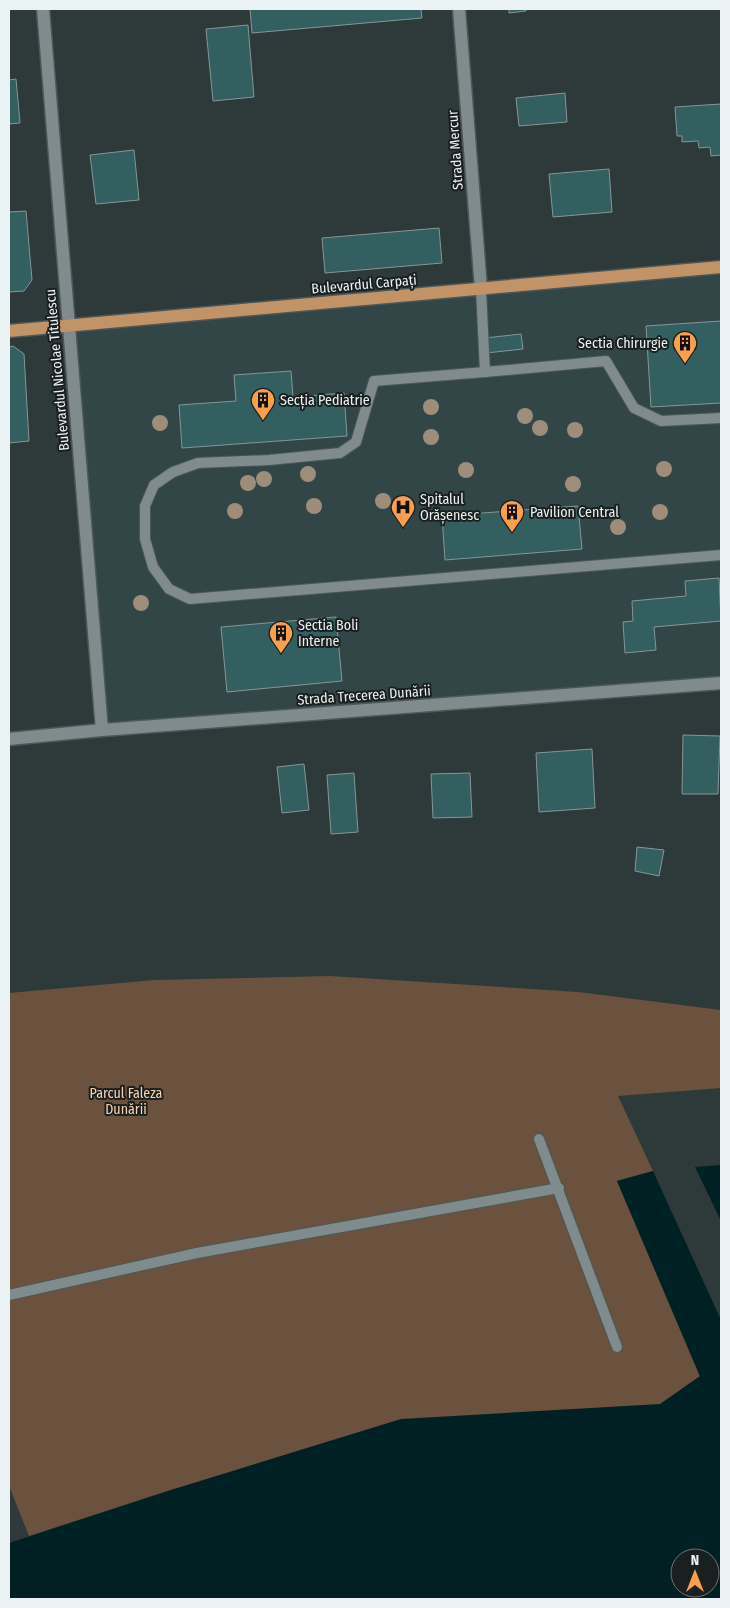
<svg xmlns="http://www.w3.org/2000/svg" width="730" height="1608" viewBox="0 0 730 1608" font-family="'Fira Sans Condensed',sans-serif">
	<rect width="100%" height="100%" fill="#2e393a"/>
	<polygon fill="#324647" points="721,267 721,683 102,730 69,326"/>
	<polygon fill="#6a523e" points="330,976 578,992 721,1010 721,1088 618,1096 653,1171 617,1181 700,1377 656,1416 174,1489 29,1536 9,1486 9,993 154,980"/>
	<g fill="#002123" fill-rule="evenodd">
		<polygon points="721,1165 721,1221 695,1167"/>
		<path d="M653,1171L721,1320V1599H9V1543L174,1489L401,1419L660,1404L700,1376L617,1181ZM680,1558H710V1588H680Z"/>
	</g>
	<g fill="#335f61" stroke="#889595">
		<polygon points="250,9 421,9 422,18 252,33"/>
		<polygon points="489,9 526,9 526,11 509,13 509,9"/>
		<polygon points="248,25 254,97 213,101 206,29"/>
		<polygon points="16,79 20,123 9,124 9,80"/>
		<polygon points="565,93 567,122 519,126 516,98"/>
		<polygon points="721,104 721,155 711,156 710,147 699,148 698,141 682,142 682,136 677,136 675,107"/>
		<polygon points="134,150 139,200 96,204 90,155"/>
		<polygon points="609,169 612,212 553,217 549,174"/>
		<polygon points="26,211 32,280 24,291 9,292 9,212"/>
		<polygon points="439,228 442,263 325,273 322,238"/>
		<polygon points="721,321 721,403 651,407 646,326"/>
		<polygon points="521,334 523,349 486,353 485,338"/>
		<polygon points="13,346 24,354 29,441 9,443 9,347"/>
		<polygon points="291,371 293,397 344,393 347,436 182,448 179,405 236,401 234,375"/>
		<polygon points="578,506 582,549 445,560 442,516"/>
		<polygon points="719,578 721,621 654,627 656,650 625,653 623,622 633,621 632,601 686,596 685,581"/>
		<polygon points="336,617 342,681 227,692 221,627"/>
		<polygon points="683,735 720,736 718,794 682,794"/>
		<polygon points="592,749 595,808 539,812 536,753"/>
		<polygon points="304,764 309,810 282,813 277,767"/>
		<polygon points="354,773 358,832 331,834 327,775"/>
		<polygon points="470,773 472,817 433,818 431,774"/>
		<polygon points="637,847 664,850 659,876 635,871"/>
	</g>
	<g fill="none" stroke-linecap="round" stroke-linejoin="round">
		<g stroke="#4d5758" stroke-width="12">
			<g id="service">
				<polyline points="481,289 485,372 374,381 356,442 340,453 269,460 198,463 173,472 154,485 145,506 145,539 153,567 169,589 190,599 721,555"/>
				<polyline points="485,372 606,361 634,408 661,421 721,418"/>
				<polyline points="539,1139 617,1347"/>
				<polyline points="9,1295 197,1253 559,1188"/>
			</g>
		</g>
		<g stroke="#4d5758" stroke-width="15">
			<g id="minor">
				<polyline points="459,9 481,289"/>
				<polyline points="9,739 102,730 721,683"/>
			</g>
		</g>
		<g stroke="#4d5758" stroke-width="15">
			<polyline id="tertiary" points="43,9 102,730"/>
		</g>
		<g stroke="#4d5758" stroke-width="15">
			<polyline id="primary" points="9,331 721,267"/>
		</g>
		<use href="#service" stroke="#7f8b8c" stroke-width="10"/>
		<use href="#minor" stroke="#7f8b8c" stroke-width="12"/>
		<use href="#tertiary" stroke="#7f8b8c" stroke-width="12"/>
		<use href="#primary" stroke="#c29366" stroke-width="12"/>
	</g>
	<g fill="#9e8d7b">
		<circle cx="431" cy="407" r="8"/>
		<circle cx="525" cy="416" r="8"/>
		<circle cx="160" cy="423" r="8"/>
		<circle cx="540" cy="428" r="8"/>
		<circle cx="575" cy="430" r="8"/>
		<circle cx="431" cy="437" r="8"/>
		<circle cx="664" cy="469" r="8"/>
		<circle cx="466" cy="470" r="8"/>
		<circle cx="308" cy="474" r="8"/>
		<circle cx="264" cy="479" r="8"/>
		<circle cx="248" cy="483" r="8"/>
		<circle cx="573" cy="484" r="8"/>
		<circle cx="383" cy="501" r="8"/>
		<circle cx="314" cy="506" r="8"/>
		<circle cx="235" cy="511" r="8"/>
		<circle cx="660" cy="512" r="8"/>
		<circle cx="618" cy="527" r="8"/>
		<circle cx="141" cy="603" r="8"/>
	</g>
	<defs>
		<g id="building-pin" transform="scale(1.25)"><path d="M0 17L-7.5 6A9.5 9.5 0 1 1 7.5 6Z" fill="#fa9f4e" stroke="#1a1f1f"/><path d="M-4-6H4V6H1V3H-1V6H-4ZM-2.5-4.3h1.7v1.8h-1.7ZM.8-4.3h1.7v1.8H.8ZM-2.5-1h1.7V.8h-1.7ZM.8-1h1.7V.8H.8Z" fill="#111"/></g>
		<g id="hospital-pin" transform="scale(1.25)"><path d="M0 17L-7.5 6A9.5 9.5 0 1 1 7.5 6Z" fill="#fa9f4e" stroke="#1a1f1f"/><path d="M-5-5h3v3.5h4V-5h3V5h-3V1.5h-4V5h-3Z" fill="#111"/></g>
	</defs>
	<g fill-rule="evenodd">
		<use href="#building-pin" x="685" y="343"/>
		<use href="#building-pin" x="263" y="400"/>
		<use href="#hospital-pin" x="403" y="507"/>
		<use href="#building-pin" x="512" y="512"/>
		<use href="#building-pin" x="281" y="633"/>
	</g>
	<g text-anchor="middle" stroke-width="4" stroke-linejoin="round" paint-order="stroke">
		<g font-size="14" fill="#ebf2f3" stroke="#1a1f1f">
			<text transform="translate(455 150) rotate(-94)" y="5">Strada Mercur</text>
			<text transform="translate(364 284) rotate(-5)" y="5">Bulevardul Carpați</text>
			<text transform="translate(57 370) rotate(-95)" y="5">Bulevardul Nicolae Titulescu</text>
			<text transform="translate(364 695) rotate(-4)" y="5">Strada Trecerea Dunării</text>
		</g>
		<g font-size="14" fill="#ebf2f3" stroke="#1a1f1f" text-anchor="start">
			<text x="668" y="348" text-anchor="end">Sectia Chirurgie</text>
			<text x="280" y="405">Secția Pediatrie</text>
			<text x="420" y="504">Spitalul<tspan x="420" dy="16">Orășenesc</tspan></text>
			<text x="530" y="517">Pavilion Central</text>
			<text x="298" y="630">Sectia Boli<tspan x="298" dy="16">Interne</tspan></text>
		</g>
		<g font-size="14" fill="#fad1b1" stroke="#1a1f1f">
			<text x="126" y="1098">Parcul Faleza<tspan x="126" dy="16">Dunării</tspan></text>
		</g>
	</g>
	<rect width="730" height="1608" fill="none" stroke="#ebf2f3" stroke-width="20"/>
	<g transform="translate(695 1573)"><circle r="24" fill="#1a1f1f" stroke="#6e7374"/>
	<path d="M0-4L9 19L0 12L-9 19Z" fill="#fa9f4e"/>
	<text y="-8" font-size="14" font-weight="bold" text-anchor="middle" fill="#ebf2f3">N</text>
	</g>
</svg>
